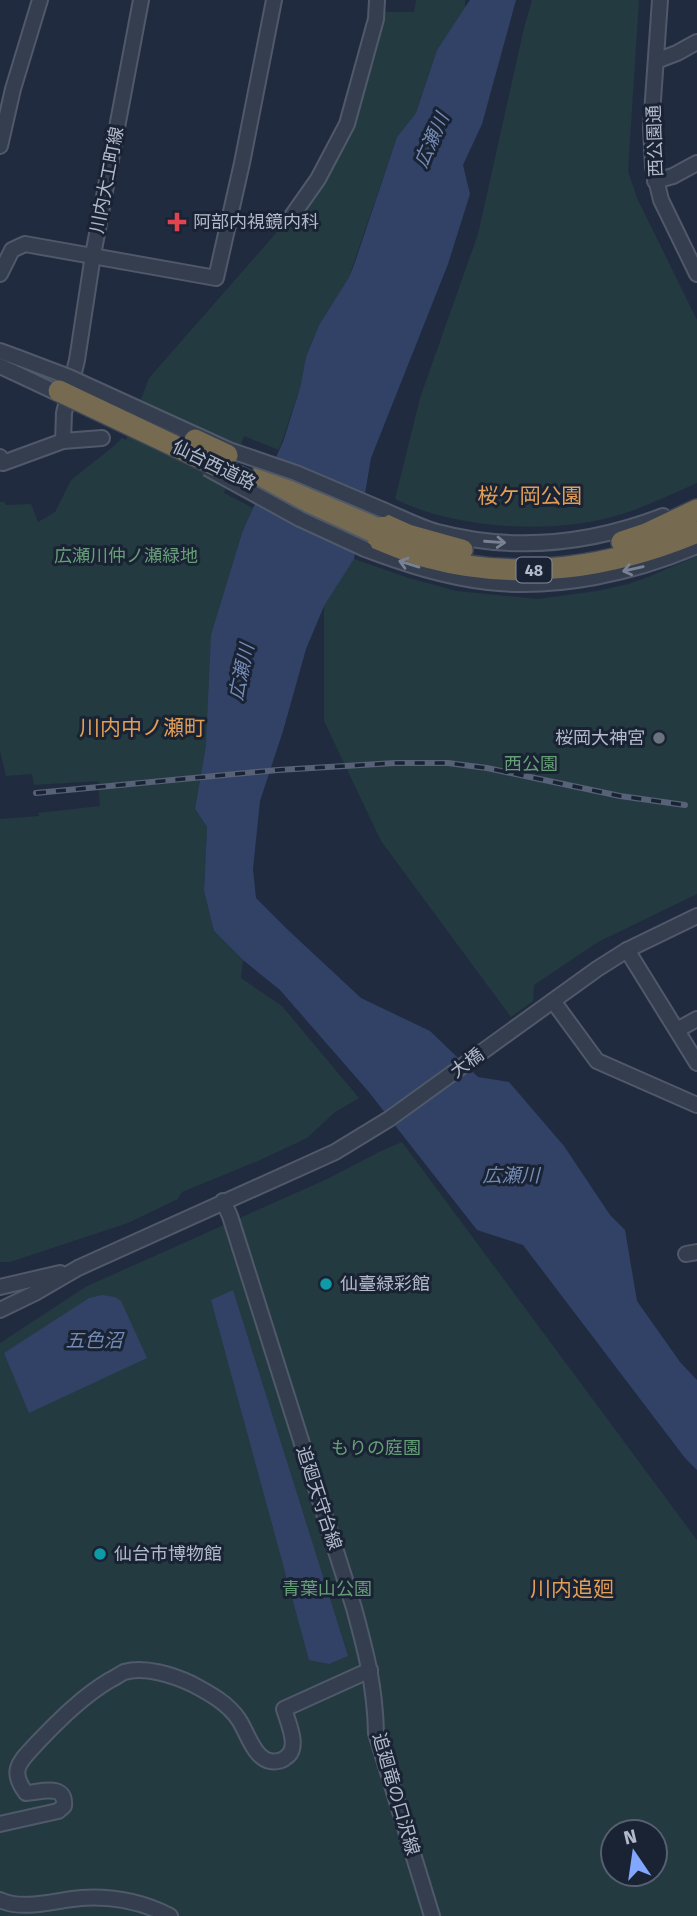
<svg xmlns="http://www.w3.org/2000/svg" width="697" height="1916" viewBox="0 0 697 1916" font-family="'Fira Sans','Noto Sans JP',sans-serif">
	<rect width="100%" height="100%" fill="#212b3f"/>
	<g fill="#233a40" fill-rule="evenodd">
		<polygon points="416,0 465,0 465,9 437,50 416,113 397,137 349,277 319,325 306,357 300,388 279,450 244,436 224,493 253,508 243,530 195,809 207,827 204,891 214,931 243,960 241,978 282,1006 359,1098 335,1112 307,1138 258,1161 182,1192 178,1199 128,1223 10,1262 0,1262 0,819 39,816 38,813 100,806 98,781 34,785 32,774 6,776 0,751 0,502 4,502 6,505 31,504 38,522 55,512 71,480 114,446 122,438 126,440 149,378 277,232 295,223 325,179 367,79 385,12 414,12"/>
		<path d="M532,0H639L628,171L637,198L697,320V483C672,494 648,506 622,514C557,535 457,530 395,499L420,398L478,234L524,28Z"/>
		<polygon points="697,556 697,894 598,942 534,985 533,1001 511,1017 381,841 324,721 324,606 354,559 409,578 457,591 537,599 597,591 628,584 648,577"/>
		<path d="M402,1142L697,1540V1916H0V1343L87,1286L325,1180L381,1151ZM613,1832H655V1874H613Z"/>
	</g>
	<g fill="#314266">
		<polygon points="470,0 516,0 482,124 463,165 470,194 448,264 371,458 354,559 324,606 306,649 283,731 260,801 253,869 256,898 288,930 361,998 430,1031 478,1077 509,1082 564,1146 610,1215 625,1230 637,1301 680,1362 697,1380 697,1470 685,1458 523,1245 477,1230 368,1091 280,990 243,960 214,931 204,891 207,827 195,809 206,745 211,635 243,530 283,442 300,388 306,357 319,325 349,277 354,265 397,137 416,113 437,50"/>
		<polygon points="233,1290 348,1656 329,1664 309,1660 211,1300"/>
		<polygon points="102,1295 115,1297 121,1301 147,1358 29,1413 4,1353 89,1298"/>
	</g>
	<g fill="none" stroke-linecap="round" stroke-linejoin="round">
		<g stroke="#50596a" stroke-width="18">
			<g id="minor">
				<polyline points="660,0 651,128 653,167 661,200 697,274"/>
				<polyline points="656,61 677,53 697,42"/>
				<polyline points="0,146 13,89 40,0"/>
				<polyline points="655,181 673,176 697,163"/>
				<polyline points="292,216 318,179 347,124 376,19 377,0"/>
				<polyline points="0,274 12,250 25,244 216,278 242,163 274,0"/>
				<polyline points="0,351 19,358"/>
				<polyline points="0,366 13,372"/>
				<polyline points="63,441 102,438"/>
				<polyline points="0,457 3,463 63,441 64,413 77,360 93,255 141,0"/>
				<path d="M383,510C400,517 419,527 437,532C513,552 590,544 663,516"/>
				<path d="M365,549C405,564 445,577 488,582C557,590 634,573 697,546"/>
				<polyline points="627,950 697,1063"/>
				<polyline points="553,1001 597,1061 697,1105"/>
				<polyline points="677,1030 697,1019"/>
				<path d="M223,1201L230,1216L354,1608C366,1652 375,1686 376,1733L432,1916"/>
				<polyline points="686,1254 697,1252"/>
				<polyline points="0,1287 60,1273"/>
				<polyline points="0,1310 35,1293 78,1268 335,1152 389,1119 597,969 627,950 697,916"/>
				<path d="M0,1824L58,1811L64,1806C66,1783 41,1792 26,1793C8,1769 21,1761 37,1743C59,1720 83,1696 110,1680C115,1678 120,1674 124,1672C145,1666 173,1675 192,1684C209,1693 228,1703 239,1720C247,1732 254,1758 270,1761C274,1762 282,1761 285,1758C301,1749 288,1723 284,1709L370,1670"/>
				<path d="M0,1900C23,1911 56,1900 81,1898C112,1896 141,1901 170,1916"/>
			</g>
		</g>
		<g stroke="#3d4657" stroke-width="24">
			<g id="highway">
				<polyline points="221,468 269,492"/>
				<polyline points="264,471 408,535 462,550"/>
				<path d="M257,487C287,499 316,512 346,525C373,537 401,550 430,558C519,582 614,567 697,532"/>
				<polyline points="622,542 646,534 697,510"/>
			</g>
		</g>
		<use href="#minor" stroke="#353e4f" stroke-width="14"/>
		<use href="#highway" stroke="#766b51" stroke-width="21"/>
		<g stroke="#576177" stroke-width="6">
			<polyline id="rail" points="36,793 278,770 395,763 448,763 487,768 620,796 685,805"/>
		</g>
		<use href="#rail" stroke="#1a2334" stroke-width="3.5" stroke-dasharray="10" stroke-linecap="butt"/>
		<g stroke="#50596a" stroke-width="18" stroke-linecap="butt">
			<g id="minor-bridge">
				<polyline points="19,358 69,377 229,450 296,473 383,510"/>
				<polyline points="13,372 64,396"/>
				<polyline points="207,468 300,519 365,549"/>
			</g>
		</g>
		<g stroke="#3d4657" stroke-width="24" stroke-linecap="butt">
			<g id="highway-bridge">
				<polyline points="59,391 221,468"/>
				<polyline points="195,440 227,455"/>
			</g>
		</g>
		<use href="#minor-bridge" stroke="#353e4f" stroke-width="14"/>
		<use href="#highway-bridge" stroke="#766b51" stroke-width="21"/>
	</g>
	<defs><path id="oneway-shaft" d="M-6 0H5M1.5-3L5.5 0L1.5 3" fill="none" stroke-width="1.6" stroke-linecap="round" stroke-linejoin="round" transform="scale(1.75)"/></defs>
	<g stroke="#798293">
		<use href="#oneway-shaft" transform="translate(495 542) rotate(4)"/>
		<use href="#oneway-shaft" transform="translate(409 564) rotate(-163)"/>
		<use href="#oneway-shaft" transform="translate(633 569) rotate(167)"/>
	</g>
	<path fill="#e0444e" stroke="#1a2334" stroke-width="2.5" d="M173.5 211.5h7v7h7v7h-7v7h-7v-7h-7v-7h7z"/>
	<circle fill="#6b7280" stroke="#1a2334" stroke-width="2.5" cx="659" cy="738" r="7"/>
	<g fill="#0f9aa8" stroke="#1a2334" stroke-width="2.5">
		<circle cx="326" cy="1284" r="7"/>
		<circle cx="100" cy="1554" r="7"/>
	</g>
	<g text-anchor="middle" stroke-width="6" stroke-linejoin="round" paint-order="stroke">
		<rect fill="#1a2334" stroke="#848c9d" stroke-width="2" x="516.5" y="557.5" width="35" height="25" rx="5"/>
		<g font-size="16" font-weight="bold" fill="#b1b9ca">
			<text x="534" y="576">48</text>
		</g>
		<g font-size="18" fill="#b1b9ca" stroke="#1a2334">
			<text transform="translate(655 141) rotate(-92)" y="6">西公園通</text>
			<text transform="translate(107 180) rotate(-79)" y="6">川内大工町線</text>
			<text transform="translate(214 465) rotate(26)" y="6">仙台西道路</text>
			<text transform="translate(467 1063) rotate(-36)" y="6">大橋</text>
			<text transform="translate(319 1498) rotate(72)" y="6">追廻天守台線</text>
			<text transform="translate(396 1794) rotate(74)" y="6">追廻竜の口沢線</text>
		</g>
		<g font-size="18" fill="#b1b9ca" stroke="#1a2334" text-anchor="start">
			<text x="193" y="228">阿部内視鏡内科</text>
			<text x="645" y="744" text-anchor="end">桜岡大神宮</text>
			<text x="340" y="1290">仙臺緑彩館</text>
			<text x="114" y="1560">仙台市博物館</text>
		</g>
		<g font-size="18" fill="#669e77" stroke="#1a2334">
			<text x="126" y="562">広瀬川仲ノ瀬緑地</text>
			<text x="531" y="770">西公園</text>
			<text x="376" y="1454">もりの庭園</text>
			<text x="327" y="1595">青葉山公園</text>
		</g>
		<g font-size="19" font-style="italic" fill="#758bb5" stroke="#1a2334">
			<text transform="translate(431 140) rotate(-66)" y="7">広瀬川</text>
			<text transform="translate(241 672) rotate(-78)" y="7">広瀬川</text>
			<text x="511" y="1182">広瀬川</text>
			<text x="94" y="1347">五色沼</text>
		</g>
		<g font-size="21" fill="#e09e57" stroke="#1a2334">
			<text x="530" y="503">桜ケ岡公園</text>
			<text x="142" y="735">川内中ノ瀬町</text>
			<text x="572" y="1596">川内追廻</text>
		</g>
	</g>
	<g transform="translate(634 1853) rotate(347)"><circle r="33" fill="#1a2334" stroke="#565f70" stroke-width="2"/>
	<path d="M0-5L12 26L0 18L-12 26Z" fill="#81a7ff"/>
	<text y="-10" font-size="19" font-weight="bold" text-anchor="middle" fill="#b1b9ca">N</text>
	</g>
</svg>
